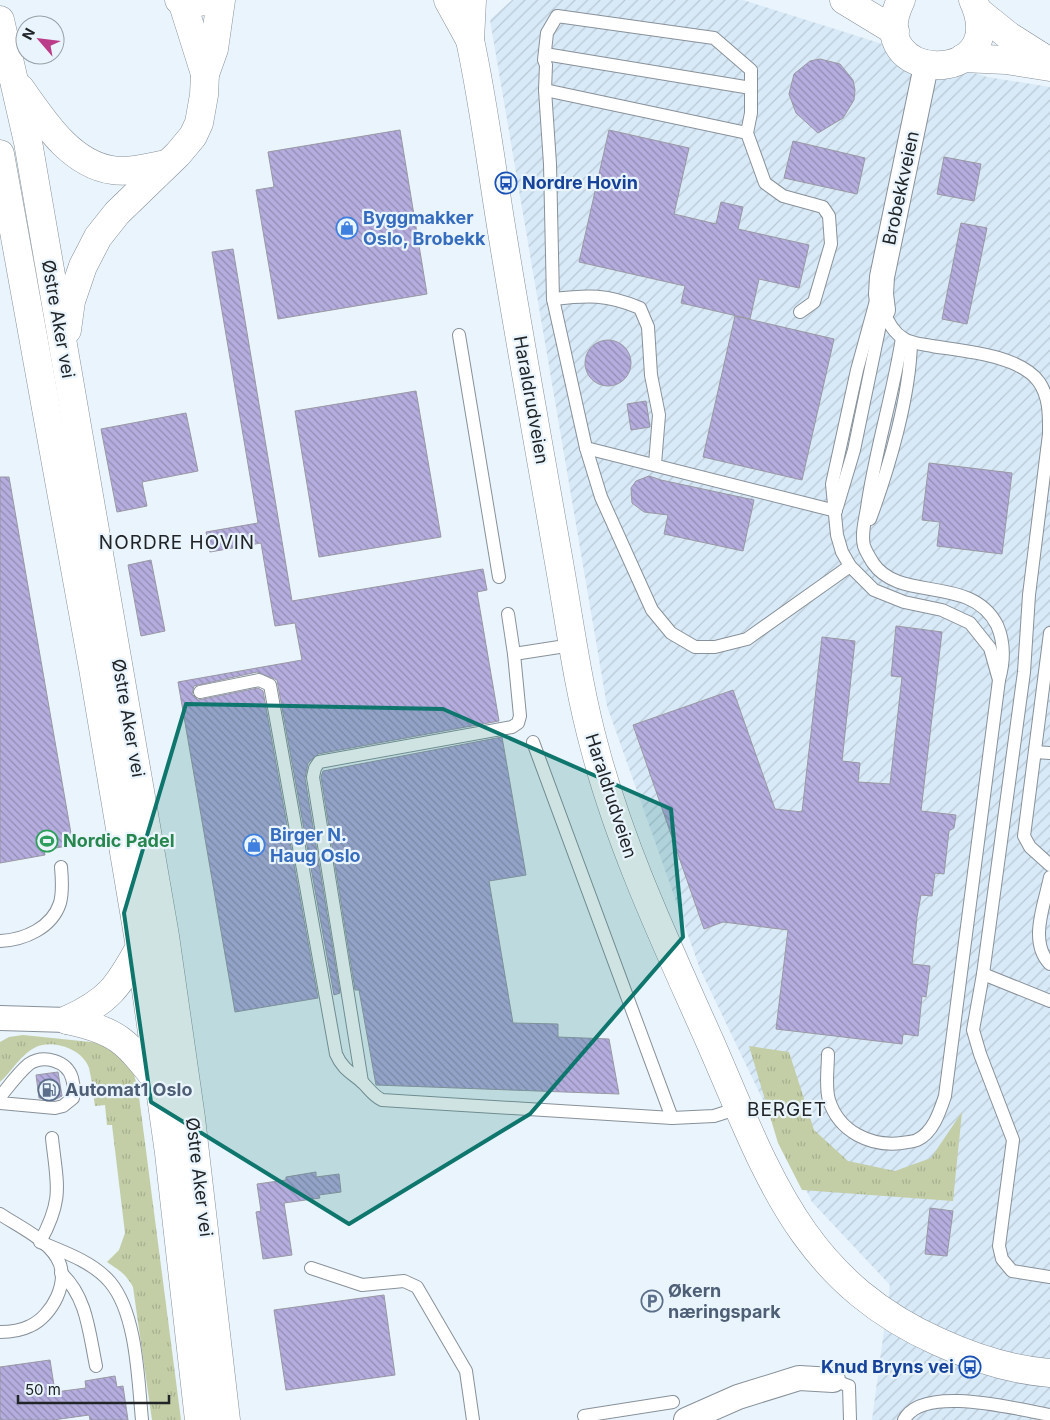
<svg xmlns="http://www.w3.org/2000/svg" width="1050" height="1420" viewBox="0 0 1050 1420" font-family="Inter,sans-serif">
	<defs>
		<pattern id="industrial-furrows" width="10" height="10" patternUnits="userSpaceOnUse" patternTransform="scale(1.25)"><rect width="10" height="10" fill="#d8e9f7"/><path d="M-1 1l2-2M0 10L10 0M9 11l2-2" fill="none" stroke="#b9c8d4"/></pattern>
		<pattern id="grass-tufts" width="24" height="20" patternUnits="userSpaceOnUse" patternTransform="scale(1.25)"><rect width="24" height="20" fill="#c3cda6"/><path d="M3 7l-1-3M5 7V3M7 7l1-3M15 17l-1-3M17 17v-4M19 17l1-3" fill="none" stroke="#a7b08f"/></pattern>
		<pattern id="building-back-hatch" width="6" height="6" patternUnits="userSpaceOnUse" patternTransform="scale(1.25)"><rect width="6" height="6" fill="#b4adde"/><path d="M-1 5l2 2M0 0l6 6M5-1l2 2" fill="none" stroke="#928db4"/></pattern>
	</defs>
	<rect width="100%" height="100%" fill="#e9f4fc"/>
	<polygon fill="url(#industrial-furrows)" points="512,0 743,0 987,77 1050,87 1050,1420 872,1420 890,1285 812,1202 700,969 607,706 490,20"/>
	<g fill="url(#grass-tufts)">
		<path d="M23,1035L110,1044L133,1071L138,1089L181,1420H152L133,1287C126,1274 119,1270 107,1262L119,1250L125,1233L112,1125H107L105,1105L95,1106C93,1094 92,1080 89,1068C83,1049 53,1039 36,1047C21,1054 12,1071 0,1082V1042L9,1037Z"/>
		<polygon points="749,1046 789,1052 814,1130 848,1161 895,1171 931,1158 962,1112 953,1201 802,1190 778,1143"/>
	</g>
	<g fill="url(#building-back-hatch)" stroke="#9998a3">
		<polygon points="820,59 840,64 853,80 855,90 854,100 843,118 818,133 796,113 789,94 794,74 810,61"/>
		<polygon points="400,130 427,294 278,319 256,190 274,187 268,152"/>
		<polygon points="609,130 689,148 674,214 716,224 721,202 743,207 738,229 809,245 799,288 759,279 750,319 681,303 685,286 579,262"/>
		<polygon points="793,141 865,158 857,194 784,178"/>
		<polygon points="944,157 981,164 974,201 937,194"/>
		<polygon points="961,223 987,228 967,324 942,319"/>
		<polygon points="233,249 292,601 483,569 487,590 477,592 499,721 318,754 308,763 305,778 340,993 334,995 277,680 257,672 194,686 192,694 198,700 258,688 263,691 318,998 235,1012 178,682 302,660 295,623 275,626 261,543 210,552 206,532 258,523 212,252"/>
		<polygon points="735,316 834,339 802,480 703,457"/>
		<circle cx="608" cy="363" r="23"/>
		<polygon points="416,391 441,537 319,557 295,411"/>
		<polygon points="646,401 650,427 631,430 627,404"/>
		<polygon points="186,413 198,471 142,482 147,506 117,512 101,429"/>
		<polygon points="929,463 1012,473 1002,554 937,546 940,522 922,520"/>
		<polygon points="649,476 661,480 754,500 743,551 664,534 668,515 644,512 632,503 631,488 636,481"/>
		<polygon points="0,477 9,477 73,845 44,850 45,855 0,863"/>
		<polygon points="151,560 165,631 141,636 128,565"/>
		<polygon points="896,626 942,632 921,811 956,815 954,828 949,831 944,874 935,873 932,896 921,895 917,917 912,964 930,966 926,997 922,996 918,1036 903,1034 902,1044 776,1029 788,930 723,922 704,929 633,725 733,690 775,809 802,812 822,637 855,641 842,761 860,763 858,782 890,784 902,677 891,676"/>
		<polygon points="502,737 526,875 489,881 513,1023 558,1024 558,1037 609,1039 619,1094 376,1085 359,990 355,990 321,777 323,771"/>
		<polygon points="58,1072 62,1096 54,1100 39,1098 36,1075"/>
		<polygon points="316,1172 316,1177 339,1174 341,1192 319,1195 320,1198 284,1203 292,1255 263,1259 256,1212 261,1211 257,1184 286,1180 286,1177"/>
		<polygon points="930,1208 953,1211 947,1256 925,1254"/>
		<polygon points="384,1295 395,1375 286,1390 274,1310"/>
		<polygon points="50,1360 55,1392 86,1388 85,1381 115,1376 117,1387 123,1386 128,1420 90,1420 89,1415 53,1420 0,1420 0,1367"/>
	</g>
	<g fill="none" stroke-linecap="round" stroke-linejoin="round">
		<g stroke="#889199" stroke-width="14">
			<g id="service">
				<polyline points="545,54 751,88"/>
				<polyline points="545,90 747,133"/>
				<polyline points="877,297 857,370 832,484 837,535 842,552 850,566 874,590 904,602 942,610 970,623 990,648 999,680"/>
				<path d="M553,299C588,295 607,294 640,308L648,327L651,375L659,415L655,464"/>
				<path d="M883,310C887,320 894,333 903,338C911,344 923,344 932,346C963,351 1020,355 1039,382C1050,398 1049,417 1049,434L1029,595L1024,672L983,974L973,1030L980,1054L1013,1140L999,1246L1002,1259L1012,1271L1050,1277"/>
				<polyline points="800,312 814,302 831,244 829,216 823,207 783,196 765,183 747,133 751,113 751,70 714,38 557,16 547,33 544,60 546,65 545,90 550,164 553,299 586,448 601,497 652,610 671,633 695,647 715,647 747,639 850,566"/>
				<polyline points="459,335 499,577"/>
				<polyline points="586,448 836,511"/>
				<polyline points="837,507 854,450 883,310"/>
				<path d="M870,519C889,468 910,396 911,342"/>
				<polyline points="508,614 514,654"/>
				<polyline points="1050,633 1024,836 1030,847 1050,865"/>
				<path d="M200,692L259,680L270,685L336,1054C342,1068 350,1072 361,1081C369,1088 372,1095 382,1100L672,1118L714,1116L739,1108"/>
				<polyline points="533,742 672,1118"/>
				<polyline points="1035,752 1050,753"/>
				<path d="M1050,877C1045,903 1028,942 1050,964"/>
				<path d="M0,941C24,940 52,928 60,903C63,892 62,878 61,867"/>
				<polyline points="983,974 1050,1001"/>
				<path d="M828,1054C828,1068 825,1087 829,1100C839,1132 871,1147 902,1143C906,1142 913,1142 917,1140C933,1133 940,1111 945,1096L999,680C1004,662 1005,643 997,625C971,574 900,603 873,563C870,558 866,552 864,546C861,535 865,520 867,508C875,451 893,395 902,338"/>
				<polyline points="362,1082 313,777 315,768 319,762 512,727 518,723 520,716 514,654 572,645"/>
				<path d="M0,1097C9,1086 18,1073 29,1064C44,1054 67,1061 72,1078C74,1085 74,1092 73,1098L63,1106L55,1108L0,1103"/>
				<path d="M52,1138C57,1185 64,1198 40,1242C64,1252 93,1262 110,1282C137,1314 138,1380 142,1420"/>
				<path d="M0,1214C18,1226 46,1239 57,1258C71,1281 52,1316 30,1326C20,1331 11,1332 0,1332"/>
				<polyline points="311,1268 362,1285 404,1281 417,1287 466,1371 473,1420"/>
				<path d="M61,1273C87,1297 89,1332 96,1366"/>
				<polyline points="833,1380 849,1386 850,1420"/>
				<polyline points="584,1416 673,1402"/>
				<path d="M904,1420C922,1384 1016,1409 1050,1415"/>
			</g>
		</g>
		<g stroke="#889199" stroke-width="26">
			<g id="minor">
				<polyline points="883,310 881,294 882,277 926,66"/>
				<polyline points="0,1018 67,1020"/>
				<polyline points="686,1420 738,1397 799,1378 833,1380"/>
			</g>
		</g>
		<g stroke="#889199" stroke-width="29">
			<g id="tertiary">
				<polyline points="179,0 193,3 212,0"/>
				<polyline points="448,0 470,40"/>
				<path d="M472,0L470,40C484,105 492,172 503,238C520,343 539,447 557,551C569,617 577,684 595,749C622,851 668,947 711,1044C767,1172 800,1280 939,1342C974,1358 1011,1370 1050,1373"/>
				<polyline points="844,0 895,31"/>
				<path d="M901,0C859,85 1014,89 973,0"/>
				<polyline points="979,12 1009,36 1050,62"/>
				<polyline points="963,58 1006,60 1050,67"/>
			</g>
		</g>
		<g stroke="#889199" stroke-width="29">
			<g id="trunk">
				<polyline points="182,1 205,74"/>
				<polyline points="0,20 28,142 165,936 191,1118 226,1420"/>
				<path d="M20,88C43,120 70,164 112,170C130,173 149,167 166,164"/>
				<polyline points="0,154 93,668 140,947 169,1153 199,1420"/>
				<polyline points="67,330 71,301 83,266 98,237 117,213 178,154 193,136 199,123 204,95 205,74 214,49 221,0"/>
				<path d="M67,1020C120,1031 127,1043 159,1083"/>
				<path d="M67,1020C109,1001 118,987 140,947"/>
			</g>
		</g>
		<use href="#service" stroke="#fff" stroke-width="12"/>
		<use href="#minor" stroke="#fff" stroke-width="24"/>
		<use href="#tertiary" stroke="#fff" stroke-width="28"/>
		<use href="#trunk" stroke="#fff" stroke-width="28"/>
	</g>
	<path fill="#0f766e" fill-opacity="0.2" stroke="#0f766e" stroke-width="4" stroke-linejoin="round" d="M186,704L443,709L671,809L683,937L530,1114L349,1224L151,1102L124,913Z"/>
	<defs>
		<g id="bus-ring" transform="scale(1.125)"><circle r="9.5" fill="#e9f4fc" stroke="#1a4fb4" stroke-width="1.5"/><path d="M-5-6H5V4H4V6H2V4H-2V6H-4V4H-5ZM-3.5-4V0h7V-4ZM-3.5 1.2v1.5H-2V1.2ZM2 1.2v1.5H3.5V1.2Z" fill="#1a4fb4"/></g>
		<g id="shop-ring" transform="scale(1.125)"><circle r="9.5" fill="#e9f4fc" stroke="#3f7fe0" stroke-width="1.5"/><path d="M-5-2.5h2.3a2.7 3.5 0 0 1 5.4 0H5L5.5 6h-11ZM-1.5-2.5h3a1.5 2.3 0 0 0-3 0Z" fill="#3f7fe0"/></g>
		<g id="stadium-ring" transform="scale(1.125)"><circle r="9.5" fill="#e9f4fc" stroke="#2e9e5b" stroke-width="1.5"/><path d="M0-5a6.5 5 0 1 0 0 10a6.5 5 0 1 0 0-10ZM-3.5-1.8h7v3.6h-7Z" fill="#2e9e5b"/></g>
		<g id="fuel-ring" transform="scale(1.125)"><circle r="9.5" fill="#e9f4fc" stroke="#5c6f8a" stroke-width="1.5"/><path d="M-5.5-6h7V0h2V4h1.3V-2.5L3-4.5l.8-.8L6-3V5H2.5V1h-1V6h-7ZM-4.2-4.7v3.2H.2V-4.7Z" fill="#5c6f8a"/></g>
		<g id="parking-ring" transform="scale(1.125)"><circle r="9.5" fill="#e9f4fc" stroke="#5c6f8a" stroke-width="1.5"/><path d="M-3.5-5.5H1a3.5 3.5 0 0 1 0 7H-1V5.5H-3.5ZM-1-3.4V-.6H.8a1.4 1.4 0 0 0 0-2.8Z" fill="#5c6f8a"/></g>
	</defs>
	<g fill-rule="evenodd">
		<use href="#bus-ring" x="506" y="183"/>
		<use href="#shop-ring" x="347" y="228"/>
		<use href="#stadium-ring" x="47" y="841"/>
		<use href="#shop-ring" x="254" y="845"/>
		<use href="#fuel-ring" x="49" y="1090"/>
		<use href="#parking-ring" x="652" y="1301"/>
		<use href="#bus-ring" x="970" y="1367"/>
	</g>
	<g text-anchor="middle" stroke-width="4.5" stroke-linejoin="round" paint-order="stroke">
		<g font-size="18" font-weight="bold" fill="#164399" stroke="#e9f4fc" text-anchor="start">
			<text x="522" y="189">Nordre Hovin</text>
			<text x="954" y="1373" text-anchor="end">Knud Bryns vei</text>
		</g>
		<g font-size="18" fill="#212528" stroke="#e9f4fc">
			<text transform="translate(901 188) rotate(-78)" y="6">Brobekkveien</text>
			<text transform="translate(58 319) rotate(80)" y="6">Østre Aker vei</text>
			<text transform="translate(531 400) rotate(80)" y="6">Haraldrudveien</text>
			<text transform="translate(128 718) rotate(80)" y="6">Østre Aker vei</text>
			<text transform="translate(611 796) rotate(72)" y="6">Haraldrudveien</text>
			<text transform="translate(199 1177) rotate(83)" y="6">Østre Aker vei</text>
		</g>
		<g font-size="18" font-weight="bold" fill="#366cbe" stroke="#e9f4fc" text-anchor="start">
			<text x="363" y="224">Byggmakker<tspan x="363" dy="21">Oslo, Brobekk</tspan></text>
			<text x="270" y="841">Birger N.<tspan x="270" dy="21">Haug Oslo</tspan></text>
		</g>
		<g font-size="18" font-weight="bold" fill="#27864d" stroke="#e9f4fc" text-anchor="start">
			<text x="63" y="847">Nordic Padel</text>
		</g>
		<g font-size="18" font-weight="bold" fill="#4e5e75" stroke="#e9f4fc" text-anchor="start">
			<text x="65" y="1096">Automat1 Oslo</text>
			<text x="668" y="1297">Økern<tspan x="668" dy="21">næringspark</tspan></text>
		</g>
		<g font-size="19" letter-spacing="1" fill="#212528" stroke="#e9f4fc">
			<text x="177" y="549">NORDRE HOVIN</text>
			<text x="787" y="1116">BERGET</text>
		</g>
	</g>
	<g transform="translate(40 40) rotate(298)"><circle r="24" fill="#e9f4fc" stroke="#99a1a7"/>
	<path d="M0-4L9 19L0 12L-9 19Z" fill="#bb3c88"/>
	<text y="-8" font-size="14" font-weight="bold" text-anchor="middle" fill="#212528">N</text>
	</g>
	<path d="M18 1395v8h151v-8" fill="none" stroke="#212528" stroke-width="2.5"/>
	<text x="25" y="1395" font-size="15" fill="#212528" stroke="#e9f4fc" stroke-width="4" paint-order="stroke">50 m</text>
</svg>
